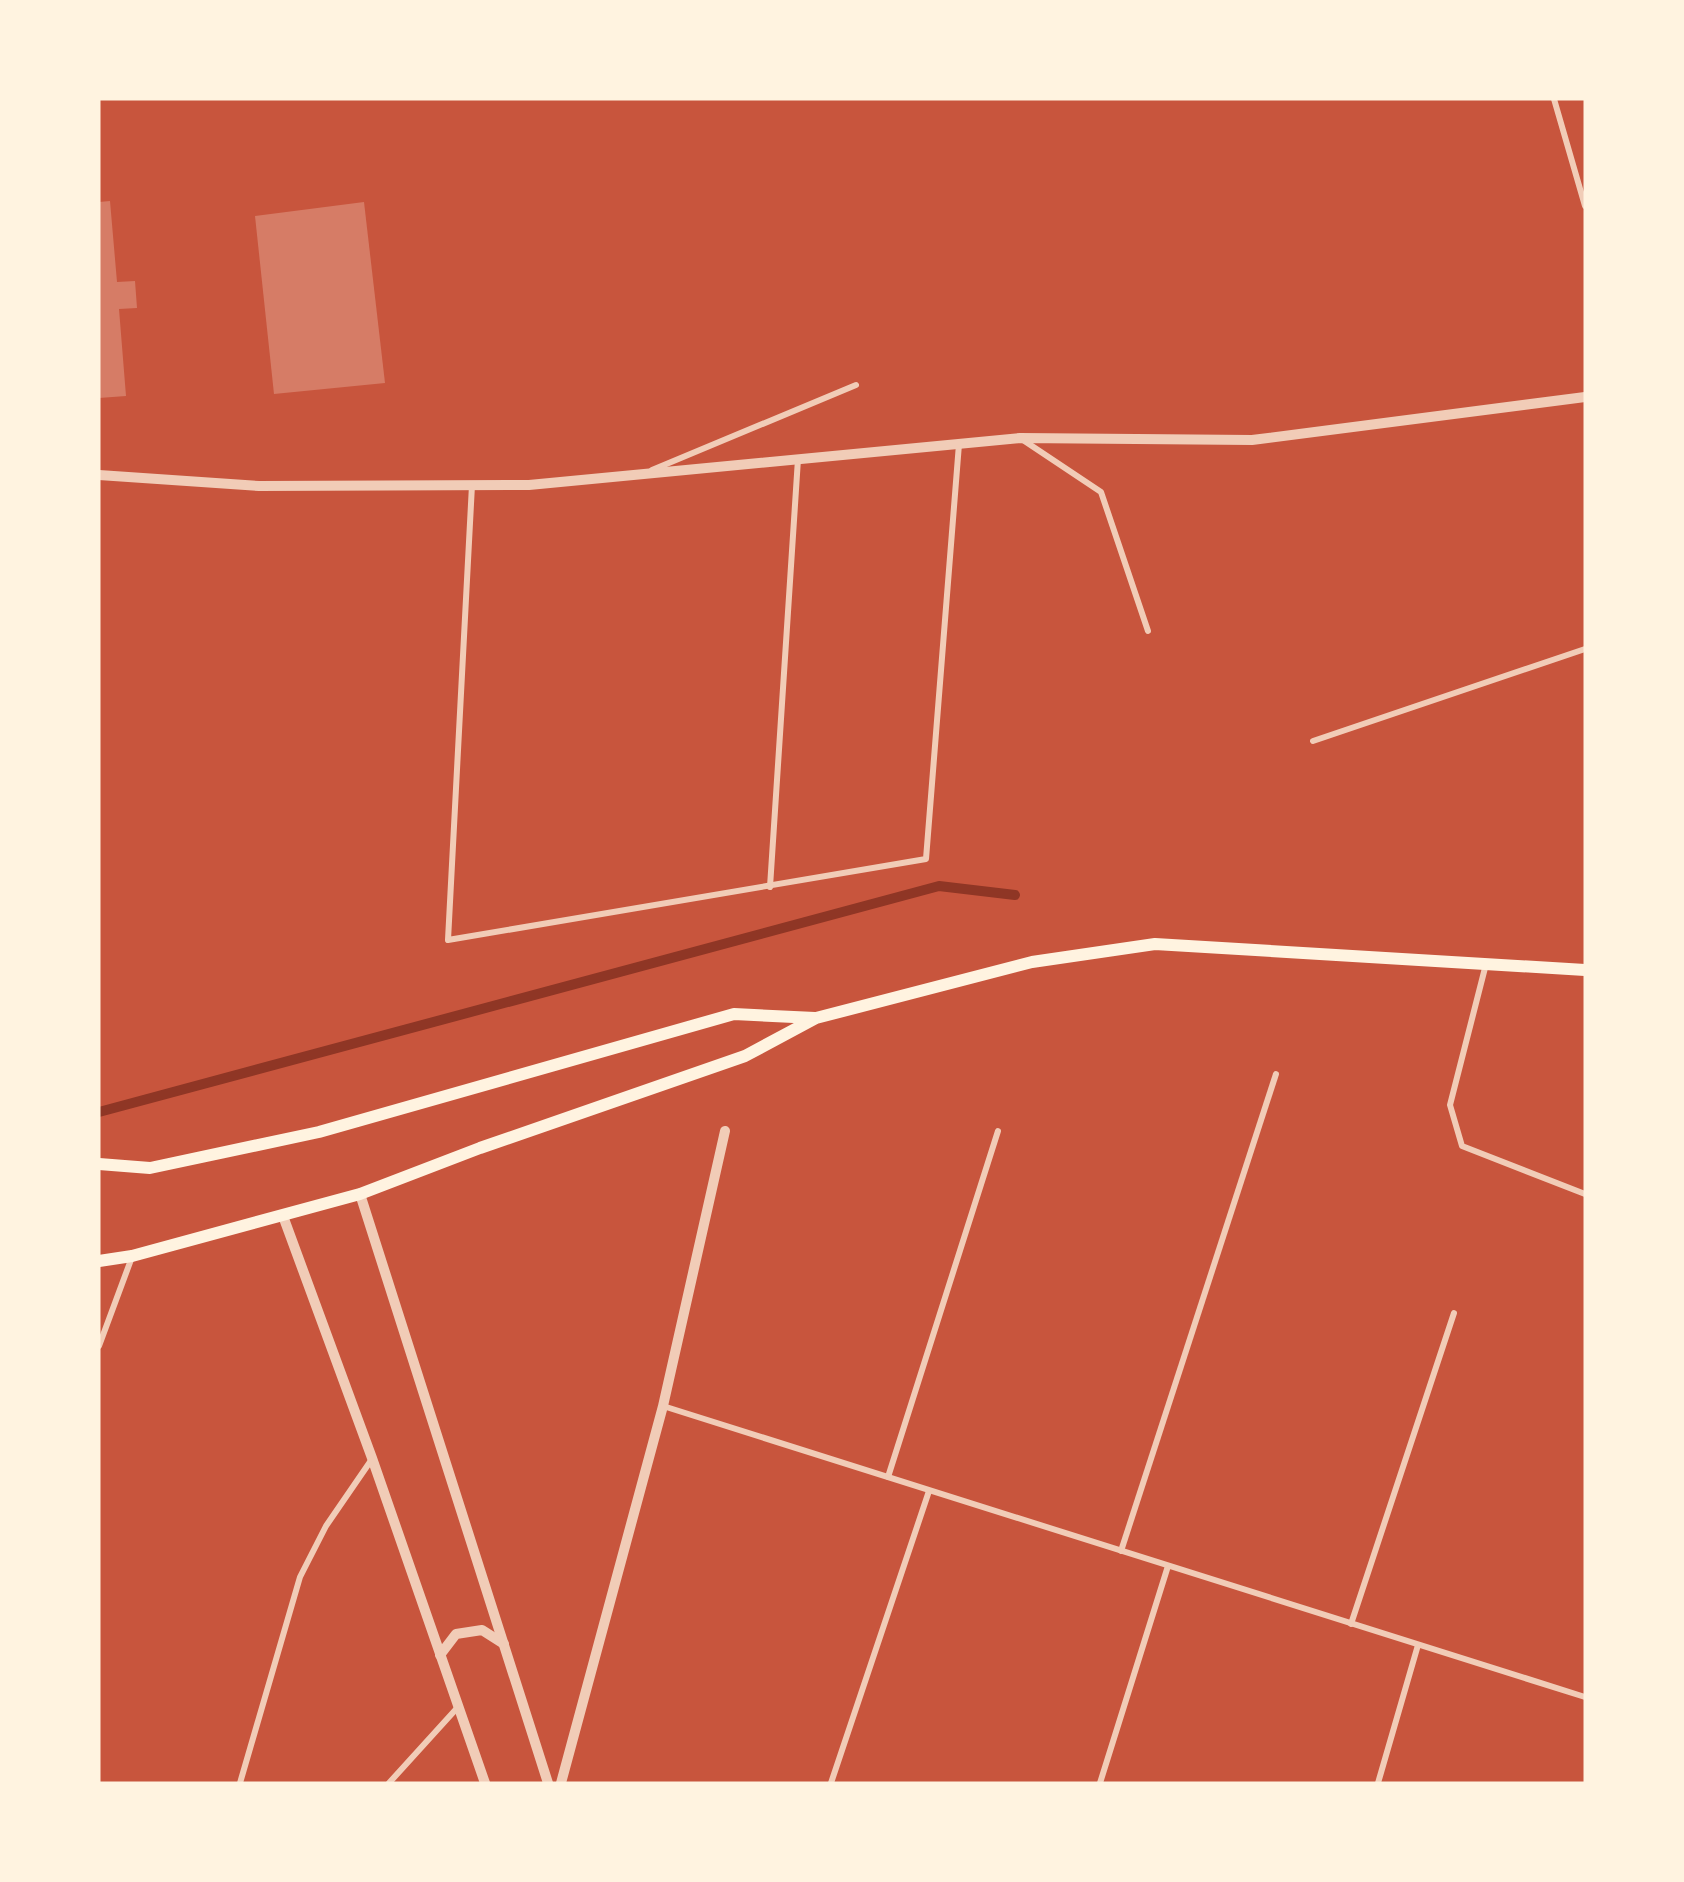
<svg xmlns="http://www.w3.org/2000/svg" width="1684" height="1882" viewBox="0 0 1684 1882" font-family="Overpass,sans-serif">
	<rect width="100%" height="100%" fill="#c8553d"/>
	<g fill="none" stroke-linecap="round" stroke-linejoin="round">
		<polyline stroke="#8f3625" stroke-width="10" points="99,1112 939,886 1015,895"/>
	</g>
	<g fill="#d67c66">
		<polygon points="110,201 117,282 135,281 137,308 119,309 126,396 99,398 99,202"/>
		<polygon points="364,202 385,383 274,394 255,216"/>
	</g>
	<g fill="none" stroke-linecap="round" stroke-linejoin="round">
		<g stroke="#f1ccb7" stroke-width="6">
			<polyline points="1554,99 1585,206"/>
			<polyline points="1023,440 1101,492 1148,631"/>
			<polyline points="652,470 856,385"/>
			<polyline points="472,485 448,940 926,859 959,444"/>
			<polyline points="1313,741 1585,649"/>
			<polyline points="770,887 798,459"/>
			<polyline points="1486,964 1450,1105 1462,1146 1585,1194"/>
			<polyline points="99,1346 132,1257"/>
			<polyline points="663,1406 1585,1697"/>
			<polyline points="888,1477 998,1131"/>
			<polyline points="1121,1551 1276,1074"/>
			<polyline points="1351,1624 1454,1313"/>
			<polyline points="240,1783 300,1577 326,1526 372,1459"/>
			<polyline points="389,1783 458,1707"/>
			<polyline points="831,1783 929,1491"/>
			<polyline points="1100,1783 1168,1566"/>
			<polyline points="1378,1783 1418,1645"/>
		</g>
		<g stroke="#f1ccb7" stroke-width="10">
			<polyline points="99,475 259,486 529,485 1020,438 1252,440 1585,397"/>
			<polyline points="360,1194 548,1783"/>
			<polyline points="283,1216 372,1458 485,1783"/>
			<polyline points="440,1655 456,1634 482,1630 504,1644"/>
			<polyline points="561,1783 663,1406 725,1131"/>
		</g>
		<g stroke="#fff3e0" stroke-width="12">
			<polyline points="99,1164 150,1168 319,1132 734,1014 815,1018"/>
			<polyline points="99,1261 132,1256 360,1194 480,1148 745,1056 816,1018 1032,962 1155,944 1585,970"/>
		</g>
	</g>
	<rect width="1684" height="1882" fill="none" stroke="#fff3e0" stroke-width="201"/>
</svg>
